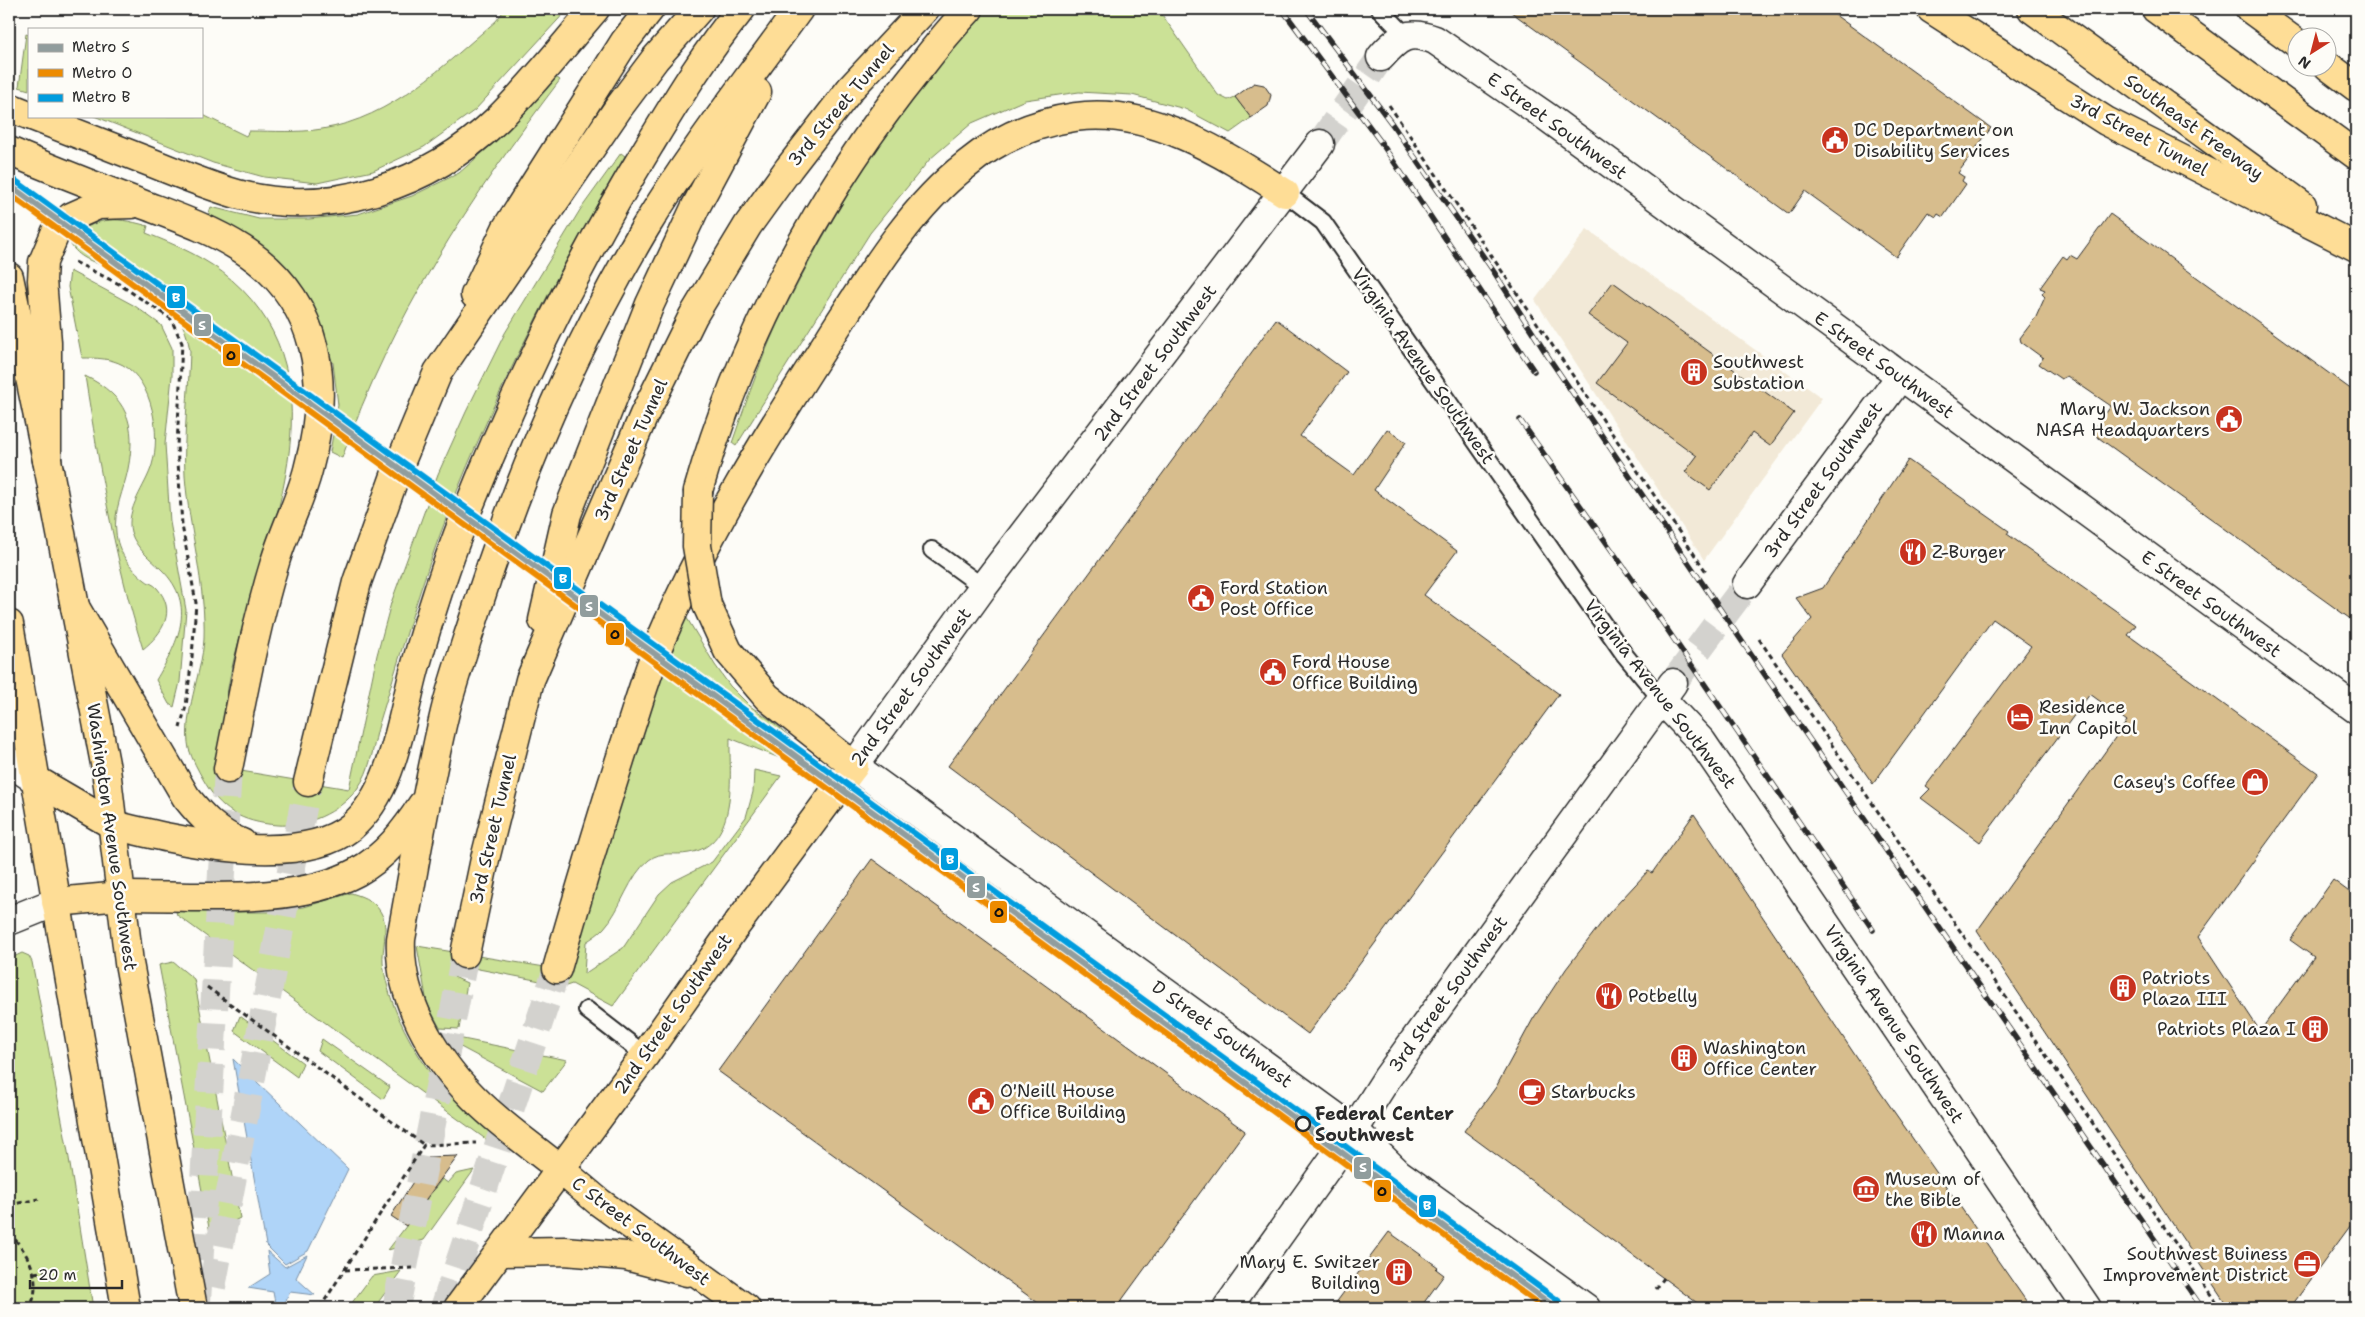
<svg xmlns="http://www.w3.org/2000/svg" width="2365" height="1317" viewBox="0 0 2365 1317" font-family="'Shantell Sans',sans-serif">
	<rect width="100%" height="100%" fill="#fdfcf7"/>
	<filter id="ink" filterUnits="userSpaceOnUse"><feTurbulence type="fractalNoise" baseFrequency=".02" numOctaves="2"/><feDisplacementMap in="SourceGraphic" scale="10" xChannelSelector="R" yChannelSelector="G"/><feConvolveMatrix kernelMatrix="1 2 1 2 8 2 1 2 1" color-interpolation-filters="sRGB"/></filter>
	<g filter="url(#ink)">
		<polygon fill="#f2e9d7" points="1587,229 1822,398 1704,560 1535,300"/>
		<g fill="#cbe196" stroke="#7b8660">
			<path d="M505,9H568L475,110L424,147L373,171L317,183L264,177L213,163L94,116H201V114L246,136L249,131C274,131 298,133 322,129C392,118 444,65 496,21Z"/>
			<path d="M981,9H1158L1218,95L1228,100L1235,97L1251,118L1230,133L1185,109L1132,95L1079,92L1025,100L972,123L930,159L870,233L736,446L732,443C748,397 764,349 786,306C826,227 872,151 923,79C941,55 962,32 981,9Z"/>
			<polygon points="26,34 29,35 29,90 19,87"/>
			<path d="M554,76L560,80C471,197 391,318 342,458L330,452L338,405L333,363L317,325L208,216L211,207L259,219H309L358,214L412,196L459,173L496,141Z"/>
			<path d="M621,153L625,156C553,279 488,406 438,540C416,599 399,660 380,721C373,744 372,769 357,789C339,813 306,827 277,825C241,822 220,810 203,779C198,770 192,759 189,749C182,715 202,674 204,639C206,584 189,530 185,476C183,438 189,390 190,351C188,339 185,326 176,316C162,299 125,279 106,268C87,258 79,259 67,239C100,218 109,215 148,226L146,233C176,245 207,258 232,280C347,381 265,539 234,659C225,694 223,732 217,767L349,789L377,655L391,603L438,474L466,412L505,333L580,210Z"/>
			<path d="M70,271L135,306L161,325L172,348V376L165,444L170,522L186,610L180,682L174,707L169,704L156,680C177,644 198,606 162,570C151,559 136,549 131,532C125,509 146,486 152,465C161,435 153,381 123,365C110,358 96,358 82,358L68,287Z"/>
			<path d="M85,376C127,396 137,424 128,469C124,490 113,511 116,532C117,551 130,568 145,580C148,583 154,584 157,588C177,611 163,633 143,649C114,558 100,470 85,376Z"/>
			<path d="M685,615L715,665L730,686L750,706L772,721L791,738L803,753L804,768L730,738C729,775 740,844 689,853C674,856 662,850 649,860C629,875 621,910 604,928C600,933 592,938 586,942L584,974L623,948L659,894L672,882L712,862L746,817L753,792L754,770L781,776L613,1006L572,984L566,986L458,965L454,977L467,983L459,1029L440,1028L427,1003L417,946L557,969L652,697Z"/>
			<path d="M351,893C365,897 377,902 383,917C388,930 382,949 383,963C389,1010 414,1051 441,1088L446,1086L500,1131L491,1143L177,915L175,908L209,906V912H268L304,907Z"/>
			<polygon points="22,953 29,956 32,962 68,1152 93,1308 9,1308 9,959"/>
			<polygon points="173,962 194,979 240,1218 210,1233 159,965"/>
			<polygon points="240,1016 303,1063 297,1077 234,1031"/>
			<polygon points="453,1037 567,1060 543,1091 453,1043"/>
			<polygon points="322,1039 390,1087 383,1099 318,1051"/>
			<polygon points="474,1170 424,1240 388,1250 442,1179 448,1183 456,1174"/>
			<polygon points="401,1271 374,1308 348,1308 372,1276"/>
		</g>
		<g fill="#afd4f8" stroke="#7a90a6">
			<polygon points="233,1059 348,1169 308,1251 285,1264 266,1245"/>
			<polygon points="267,1251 285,1267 307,1255 296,1278 315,1295 290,1292 282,1308 276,1308 273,1292 248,1288 270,1274"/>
		</g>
		<g fill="#d7bd8d" stroke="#2b2b2b">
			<polygon points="1507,9 1827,9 1991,128 1958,173 1964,177 1962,181 1966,184 1943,217 1938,214 1936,217 1928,212 1896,257 1805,191 1789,214"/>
			<polygon points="1254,83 1264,85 1271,95 1268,106 1251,118 1235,97"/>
			<polygon points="2110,214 2356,393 2356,623 2092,433 2111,406 2067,376 2061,379 2039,364 2043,358 2021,342 2020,338 2036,317 2045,297 2042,294 2045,290 2040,288 2063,256 2067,259 2070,255 2077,259"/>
			<polygon points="1613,282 1794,413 1770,446 1752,433 1710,490 1685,472 1697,456 1597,383 1627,343 1588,315"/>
			<polygon points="1276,319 1347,372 1300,436 1354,475 1387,429 1406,442 1374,490 1457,551 1424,595 1559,694 1308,1034 948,766"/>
			<polygon points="1908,460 2009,531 2007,534 2136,625 2128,635 2318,773 2198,937 2260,1031 2314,957 2290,940 2333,880 2356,897 2356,1218 2290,1308 2229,1308 1977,931 2127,721 2090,694 1980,842 1921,798 1930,789 1926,786 2031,646 1993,619 1873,784 1782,654 1812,619 1796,598 1823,588"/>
			<polygon points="1694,814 1867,1073 2031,1308 1704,1308 1464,1131 1496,1087 1533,1019 1566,969 1609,913 1648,871 1652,873"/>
			<polygon points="872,859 1245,1131 1116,1308 1045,1308 718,1071"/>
			<polygon points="458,1156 406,1226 391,1216 429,1157"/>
			<polygon points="1389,1232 1438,1267 1436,1269 1444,1275 1420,1308 1332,1308"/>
		</g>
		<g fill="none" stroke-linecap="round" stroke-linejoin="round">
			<g stroke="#d3d2ce" stroke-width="28" stroke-dasharray="28 14" stroke-linecap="butt">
				<polyline points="1320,144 1381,57"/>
				<polyline points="1673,683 1747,584"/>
			</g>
			<g stroke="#d3d2ce" stroke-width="28" stroke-dasharray="28 14" stroke-linecap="butt">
				<polyline points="212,1287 308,782"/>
				<polyline points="197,1302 228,769"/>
				<polyline points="396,1308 465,954"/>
				<polyline points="444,1308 557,969"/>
			</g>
			<g stroke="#2b2b2b" stroke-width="20">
				<g id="lane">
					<polyline points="1380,9 1406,36"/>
					<polyline points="1285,193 1323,222 1624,654 1661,699"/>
					<polyline points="932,550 983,587"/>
					<polyline points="587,1010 645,1055"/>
				</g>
			</g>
			<g stroke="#2b2b2b" stroke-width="31">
				<g id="street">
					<polyline points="1661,699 1702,742 2087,1308"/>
					<polyline points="9,762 36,780"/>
					<polyline points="9,921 56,902"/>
				</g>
			</g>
			<g stroke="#2b2b2b" stroke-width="31">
				<g id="secondary">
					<path d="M1381,57C1399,36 1409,30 1435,40L1547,117L2356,709"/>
					<polyline points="1320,144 983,587 854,766 1354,1130 1398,1173 1586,1308"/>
					<polyline points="1747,584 1900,377"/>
					<polyline points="1227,1308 1354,1130 1387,1078 1673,683"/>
				</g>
			</g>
			<g stroke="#2b2b2b" stroke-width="31">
				<g id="primary">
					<polyline points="9,277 47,460 106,769 129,963 193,1308"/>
					<polyline points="9,624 126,1308"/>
					<polyline points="36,780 113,825"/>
					<polyline points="56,902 121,896"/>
					<polyline points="561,1170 599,1202 746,1308"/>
					<polyline points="500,1252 564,1251 626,1256 687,1272"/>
					<polyline points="458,1308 645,1055 732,931 854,766"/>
				</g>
			</g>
			<g stroke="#2b2b2b" stroke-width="31">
				<g id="highway">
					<polyline points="1931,9 2106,121 2356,247"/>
					<polyline points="2032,9 2302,205"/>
					<polyline points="2156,9 2356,155"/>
					<polyline points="2250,9 2298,44"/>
					<polyline points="2328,66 2356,87"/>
					<polyline points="9,107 29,115"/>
					<path d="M32,116C73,132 114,148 155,164C182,175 209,186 237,194C330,219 429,185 498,119C533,85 563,46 595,9"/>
					<path d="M9,151C53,170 97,187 142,204C176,217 211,229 242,249C321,300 331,385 308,470C300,501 284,531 275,562C254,630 242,700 228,769"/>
					<polyline points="475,295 506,229 625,41 650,9"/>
					<polyline points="47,460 47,342 42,280 43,262 57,229 71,217 98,205 132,204"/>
					<path d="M698,491C740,342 821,190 918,70C934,49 951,28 969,9"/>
					<polyline points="707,605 728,651 767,697 854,766"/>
					<path d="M75,607L186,797C202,817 218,834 242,843"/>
					<polyline points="543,620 567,514 650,304 696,206 757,92"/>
					<polyline points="308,782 357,582 396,473 438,372 619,107 655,59 699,9"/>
					<path d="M113,825C175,840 297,870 351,827C394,791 401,719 415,668C429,618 445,567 464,519C515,390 578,262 650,144C678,98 707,50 741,9"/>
					<path d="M121,896C193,895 292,907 357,872C385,857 405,831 422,805"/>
					<polyline points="465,954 485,859 530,680 644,415 693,316 748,225 789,168 851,88 925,9"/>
					<path d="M557,969C579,892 602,815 627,738C638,705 648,669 662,637C707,532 768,434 829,339C867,280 910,208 966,165C997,139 1034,123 1075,117C1150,106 1224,154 1285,193"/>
					<path d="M561,1170C532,1146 499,1124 473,1097C433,1057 398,997 401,939C415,863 427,787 445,712C453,680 464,649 474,618C516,483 573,350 645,228C691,152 747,81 799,9"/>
				</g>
			</g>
			<g stroke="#2b2b2b" stroke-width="3" stroke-dasharray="5 4" stroke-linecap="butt">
				<polyline points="1389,105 1707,573"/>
				<polyline points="27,191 31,214"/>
				<polyline points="75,262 119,284 171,319 182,343 177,446 182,525 196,603 192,657 186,706 180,728"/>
				<polyline points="1759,639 2220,1308"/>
				<polyline points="207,987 424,1145"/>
				<polyline points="9,1205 39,1199"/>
				<path d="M9,1233C29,1253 43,1280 30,1308"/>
				<polyline points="345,1270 415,1268"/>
				<polyline points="34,1273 52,1270"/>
				<polyline points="1656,1289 1664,1278"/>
				<polyline points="320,1308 424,1145 476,1143"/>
				<polyline points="2351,1308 2356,1301"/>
			</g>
			<use href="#lane" stroke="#fdfcf7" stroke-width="16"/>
			<use href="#street" stroke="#fdfcf7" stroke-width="28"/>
			<use href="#secondary" stroke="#fdfcf7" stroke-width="28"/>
			<use href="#primary" stroke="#fedd96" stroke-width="28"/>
			<use href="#highway" stroke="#fedd96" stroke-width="28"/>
			<g stroke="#2b2b2b" stroke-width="5.5">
				<g id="rail">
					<polyline points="1282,9 1380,141 1534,371"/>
					<polyline points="1306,9 1392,124 1494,272 1551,361 1767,678 2202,1308"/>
					<polyline points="1520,420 1658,616 1873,930"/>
				</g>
			</g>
			<use href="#rail" stroke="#fdfcf7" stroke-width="4" stroke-dasharray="11" stroke-linecap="butt"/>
			<g stroke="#2b2b2b" stroke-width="31" stroke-linecap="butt">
				<polyline id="highway-bridge" points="698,491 697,546 707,605"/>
			</g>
			<use href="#highway-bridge" stroke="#fedd96" stroke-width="28"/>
			<g stroke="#fdfcf7" stroke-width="10">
				<polyline id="metro-1" points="9,185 1556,1308"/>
			</g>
			<g stroke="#fdfcf7" stroke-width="10">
				<polyline id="metro-2" points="9,194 1544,1308"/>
			</g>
			<g stroke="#fdfcf7" stroke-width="10">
				<polyline id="metro-3" points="13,179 1560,1302"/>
			</g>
			<use href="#metro-1" stroke="#919d9d" stroke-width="6"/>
			<use href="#metro-2" stroke="#ed8b00" stroke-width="6"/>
			<use href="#metro-3" stroke="#009cde" stroke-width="6"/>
		</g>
	</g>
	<defs>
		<g id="civic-disc" transform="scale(1.4375)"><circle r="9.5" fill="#c8321e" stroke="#fdfcf7"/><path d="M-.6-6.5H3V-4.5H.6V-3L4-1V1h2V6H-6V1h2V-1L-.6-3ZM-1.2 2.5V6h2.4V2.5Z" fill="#fff"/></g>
		<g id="building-disc" transform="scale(1.4375)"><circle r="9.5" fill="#c8321e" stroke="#fdfcf7"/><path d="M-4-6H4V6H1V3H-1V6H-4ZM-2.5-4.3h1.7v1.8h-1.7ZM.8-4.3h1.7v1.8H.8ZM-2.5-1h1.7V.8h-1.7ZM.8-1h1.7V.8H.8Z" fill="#fff"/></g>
		<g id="restaurant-disc" transform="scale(1.4375)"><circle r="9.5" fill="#c8321e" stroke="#fdfcf7"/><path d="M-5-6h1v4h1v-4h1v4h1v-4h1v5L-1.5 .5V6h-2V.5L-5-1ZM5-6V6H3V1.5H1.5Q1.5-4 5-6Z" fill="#fff"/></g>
		<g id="hotel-disc" transform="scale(1.4375)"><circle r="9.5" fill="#c8321e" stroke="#fdfcf7"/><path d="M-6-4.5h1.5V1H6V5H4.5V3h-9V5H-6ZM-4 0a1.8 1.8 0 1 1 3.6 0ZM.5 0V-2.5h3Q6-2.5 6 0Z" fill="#fff"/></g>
		<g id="shop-disc" transform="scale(1.4375)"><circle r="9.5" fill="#c8321e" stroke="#fdfcf7"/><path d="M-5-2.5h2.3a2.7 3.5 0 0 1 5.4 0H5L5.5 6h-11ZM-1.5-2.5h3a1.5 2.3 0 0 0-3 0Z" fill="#fff"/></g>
		<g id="cafe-disc" transform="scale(1.4375)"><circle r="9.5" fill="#c8321e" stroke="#fdfcf7"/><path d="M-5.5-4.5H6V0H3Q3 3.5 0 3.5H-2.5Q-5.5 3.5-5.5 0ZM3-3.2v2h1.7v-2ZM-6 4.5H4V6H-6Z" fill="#fff"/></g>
		<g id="museum-disc" transform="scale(1.4375)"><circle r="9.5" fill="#c8321e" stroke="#fdfcf7"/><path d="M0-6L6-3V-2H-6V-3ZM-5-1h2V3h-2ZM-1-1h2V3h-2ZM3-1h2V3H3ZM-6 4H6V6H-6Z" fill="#fff"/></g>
		<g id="office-disc" transform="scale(1.4375)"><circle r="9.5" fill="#c8321e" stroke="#fdfcf7"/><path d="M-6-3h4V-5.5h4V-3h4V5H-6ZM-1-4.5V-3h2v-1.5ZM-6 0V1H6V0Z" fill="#fff"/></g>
	</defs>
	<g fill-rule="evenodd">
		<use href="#civic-disc" x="1835" y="140"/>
		<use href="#building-disc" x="1694" y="372"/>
		<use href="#civic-disc" x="2229" y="419"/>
		<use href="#restaurant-disc" x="1913" y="552"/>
		<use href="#civic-disc" x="1201" y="598"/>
		<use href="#civic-disc" x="1273" y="672"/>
		<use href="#hotel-disc" x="2020" y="717"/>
		<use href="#shop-disc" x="2255" y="782"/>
		<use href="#building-disc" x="2123" y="988"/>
		<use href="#restaurant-disc" x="1609" y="996"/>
		<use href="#building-disc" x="2315" y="1029"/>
		<use href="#building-disc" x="1684" y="1058"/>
		<use href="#cafe-disc" x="1532" y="1092"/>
		<use href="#civic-disc" x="981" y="1101"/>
		<use href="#museum-disc" x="1866" y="1189"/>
		<use href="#restaurant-disc" x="1924" y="1234"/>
		<use href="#office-disc" x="2307" y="1264"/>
		<use href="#building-disc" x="1399" y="1272"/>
	</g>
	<circle fill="#fdfcf7" stroke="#2b2b2b" stroke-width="2.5" cx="1303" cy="1124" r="7"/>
	<g text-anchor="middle" stroke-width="5" stroke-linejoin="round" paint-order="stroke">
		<g font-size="18" fill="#2b2b2b" stroke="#fdfcf7">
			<text transform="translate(841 105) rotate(-50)" y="6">3rd Street Tunnel</text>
			<text transform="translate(1557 126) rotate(36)" y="6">E Street Southwest</text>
			<text transform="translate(2194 127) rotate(36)" y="6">Southeast Freeway</text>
			<text transform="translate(2139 135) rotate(28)" y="6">3rd Street Tunnel</text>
			<text transform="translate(1155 363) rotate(-53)" y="6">2nd Street Southwest</text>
			<text transform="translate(1884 365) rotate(36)" y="6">E Street Southwest</text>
			<text transform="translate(1423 366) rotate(55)" y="6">Virginia Avenue Southwest</text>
			<text transform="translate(631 450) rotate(-66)" y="6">3rd Street Tunnel</text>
			<text transform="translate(1823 480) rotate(-54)" y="6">3rd Street Southwest</text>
			<text transform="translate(2211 604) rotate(36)" y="6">E Street Southwest</text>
			<text transform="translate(911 687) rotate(-54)" y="6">2nd Street Southwest</text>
			<text transform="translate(1660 694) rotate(52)" y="6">Virginia Avenue Southwest</text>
			<text transform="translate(493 829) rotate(-77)" y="6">3rd Street Tunnel</text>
			<text transform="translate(112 837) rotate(82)" y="6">Washington Avenue Southwest</text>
			<text transform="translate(1448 994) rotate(-54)" y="6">3rd Street Southwest</text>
			<text transform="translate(673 1014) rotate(-55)" y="6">2nd Street Southwest</text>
			<text transform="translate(1894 1024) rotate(56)" y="6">Virginia Avenue Southwest</text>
			<text transform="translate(1222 1034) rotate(36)" y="6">D Street Southwest</text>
			<text transform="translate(641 1231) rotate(37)" y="6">C Street Southwest</text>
		</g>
		<g font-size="18" fill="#2b2b2b" stroke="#fdfcf7" text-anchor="start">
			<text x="1854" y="136">DC Department on<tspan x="1854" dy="21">Disability Services</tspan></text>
			<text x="1713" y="368">Southwest<tspan x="1713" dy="21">Substation</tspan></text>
			<text x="2210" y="415" text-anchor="end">Mary W. Jackson<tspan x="2210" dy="21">NASA Headquarters</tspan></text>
			<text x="1932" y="558">Z-Burger</text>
			<text x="1220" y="594">Ford Station<tspan x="1220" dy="21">Post Office</tspan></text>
			<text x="1292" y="668">Ford House<tspan x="1292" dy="21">Office Building</tspan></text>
			<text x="2039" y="713">Residence<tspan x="2039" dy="21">Inn Capitol</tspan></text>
			<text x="2236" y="788" text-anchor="end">Casey's Coffee</text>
			<text x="2142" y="984">Patriots<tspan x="2142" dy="21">Plaza III</tspan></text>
			<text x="1628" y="1002">Potbelly</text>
			<text x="2296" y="1035" text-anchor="end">Patriots Plaza I</text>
			<text x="1703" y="1054">Washington<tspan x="1703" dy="21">Office Center</tspan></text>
			<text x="1000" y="1097">O'Neill House<tspan x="1000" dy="21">Office Building</tspan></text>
			<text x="1551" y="1098">Starbucks</text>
			<text x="1885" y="1185">Museum of<tspan x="1885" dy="21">the Bible</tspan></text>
			<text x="1943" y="1240">Manna</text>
			<text x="2288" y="1260" text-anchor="end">Southwest Buiness<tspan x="2288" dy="21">Improvement District</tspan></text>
			<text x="1380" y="1268" text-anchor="end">Mary E. Switzer<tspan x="1380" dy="21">Building</tspan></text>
		</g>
		<g font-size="18" font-weight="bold" fill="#2b2b2b" stroke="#fdfcf7" text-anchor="start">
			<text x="1315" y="1120">Federal Center<tspan x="1315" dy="21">Southwest</tspan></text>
		</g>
	</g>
	<g stroke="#fdfcf7" stroke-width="2">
		<rect x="166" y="285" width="20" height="24" rx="5" fill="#009cde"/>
		<rect x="193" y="313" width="19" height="24" rx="5" fill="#919d9d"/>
		<rect x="222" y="343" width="19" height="24" rx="5" fill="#ed8b00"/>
		<rect x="553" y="566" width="19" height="24" rx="5" fill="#009cde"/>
		<rect x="579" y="594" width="20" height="24" rx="5" fill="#919d9d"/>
		<rect x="605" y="622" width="20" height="24" rx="5" fill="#ed8b00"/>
		<rect x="940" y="847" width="19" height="24" rx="5" fill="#009cde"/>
		<rect x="966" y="875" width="20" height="24" rx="5" fill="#919d9d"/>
		<rect x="989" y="900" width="19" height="24" rx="5" fill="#ed8b00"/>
		<rect x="1353" y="1156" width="19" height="24" rx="5" fill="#919d9d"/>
		<rect x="1373" y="1179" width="19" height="24" rx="5" fill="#ed8b00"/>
		<rect x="1418" y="1194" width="19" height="24" rx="5" fill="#009cde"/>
	</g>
	<g font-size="14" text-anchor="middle" font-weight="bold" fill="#fff">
		<text x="176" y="302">B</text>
		<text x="202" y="330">S</text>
		<text x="563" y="583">B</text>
		<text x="589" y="611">S</text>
		<text x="950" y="864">B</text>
		<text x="976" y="892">S</text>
		<text x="1363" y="1172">S</text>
		<text x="1427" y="1210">B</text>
	</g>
	<g font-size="14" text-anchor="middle" font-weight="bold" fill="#111">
		<text x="231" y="360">O</text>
		<text x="615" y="639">O</text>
		<text x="999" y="917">O</text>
		<text x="1382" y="1196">O</text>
	</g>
	<rect width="2365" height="1317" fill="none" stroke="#fdfcf7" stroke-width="30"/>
	<rect x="15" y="15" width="2335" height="1287" fill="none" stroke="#2b2b2b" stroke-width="2" filter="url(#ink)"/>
	<rect x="28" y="28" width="175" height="90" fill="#fdfcf7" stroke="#a9a8a5"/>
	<rect x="38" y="44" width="25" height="8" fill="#919d9d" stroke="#a9a8a5"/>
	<text x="72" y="52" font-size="15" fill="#2b2b2b">Metro S</text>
	<rect x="38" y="69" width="25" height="8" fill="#ed8b00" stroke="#a9a8a5"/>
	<text x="72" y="78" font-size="15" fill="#2b2b2b">Metro O</text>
	<rect x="38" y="94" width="25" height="8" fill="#009cde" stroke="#a9a8a5"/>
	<text x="72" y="102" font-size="15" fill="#2b2b2b">Metro B</text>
	<g transform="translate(2312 52) rotate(216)"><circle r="24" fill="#fdfcf7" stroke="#a9a8a5"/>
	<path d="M0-4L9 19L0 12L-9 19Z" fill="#c8321e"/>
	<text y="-8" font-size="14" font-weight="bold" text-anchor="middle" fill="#2b2b2b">N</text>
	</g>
	<path d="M30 1280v8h92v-8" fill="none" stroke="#2b2b2b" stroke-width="2.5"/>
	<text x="38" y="1280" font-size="15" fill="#2b2b2b" stroke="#fdfcf7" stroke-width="4" paint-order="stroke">20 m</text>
</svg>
